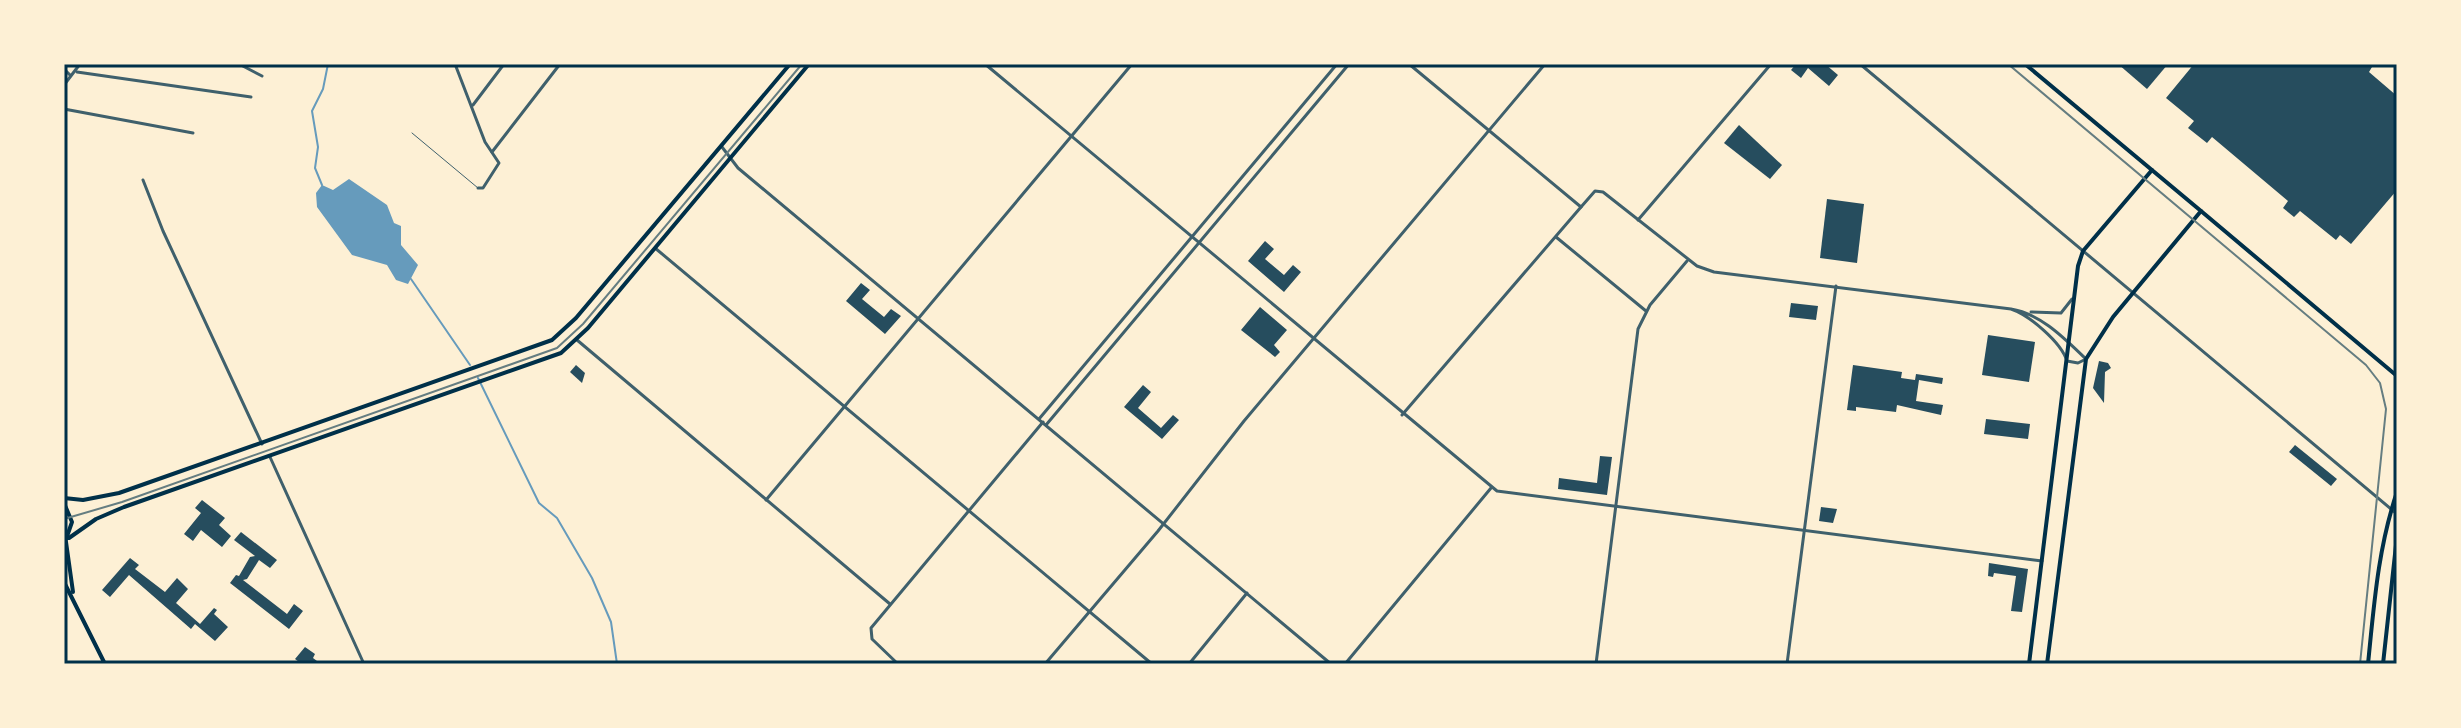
<svg xmlns="http://www.w3.org/2000/svg" width="2461" height="728" viewBox="0 0 2461 728" font-family="'Alegreya Sans',sans-serif">
	<rect width="100%" height="100%" fill="#fdf0d5"/>
	<polygon fill="#669bbc" points="349,179 387,205 394,223 401,226 401,245 418,265 408,284 396,280 387,265 352,255 317,207 316,193 322,185 333,190"/>
	<g fill="none" stroke-linecap="round" stroke-linejoin="round">
		<g stroke="#669bbc" stroke-width="2">
			<polyline points="322,185 315,168 318,147 312,111 323,89 328,64"/>
			<polyline points="411,279 470,365"/>
			<polyline points="478,378 539,503 557,518 592,578 611,622 617,664"/>
		</g>
	</g>
	<g fill="#264d5e">
		<polygon points="1796,64 1825,64 1838,75 1829,86 1808,68 1801,78 1791,70"/>
		<polygon points="2118,64 2168,64 2147,89"/>
		<polygon points="2194,64 2368,64 2372,67 2369,72 2397,96 2397,190 2351,244 2340,235 2336,240 2300,211 2294,217 2283,208 2288,201 2212,137 2207,143 2188,128 2194,121 2166,98"/>
		<polygon points="1739,125 1782,165 1770,179 1724,143"/>
		<polygon points="1827,199 1864,204 1857,263 1820,258"/>
		<polygon points="1265,241 1274,249 1265,259 1284,275 1293,265 1301,272 1284,292 1248,261"/>
		<polygon points="861,283 870,290 862,299 884,317 891,309 901,316 885,334 846,301"/>
		<polygon points="1791,303 1818,306 1816,320 1789,317"/>
		<polygon points="1260,307 1287,330 1274,345 1280,352 1275,357 1241,330"/>
		<polygon points="1988,335 2035,342 2029,382 1982,375"/>
		<polygon points="2099,361 2108,363 2111,368 2105,372 2104,403 2093,388"/>
		<polygon points="576,365 585,373 582,383 570,372"/>
		<polygon points="1853,365 1902,372 1901,378 1915,380 1916,374 1943,378 1942,384 1919,380 1916,401 1943,405 1941,415 1897,405 1896,412 1856,407 1856,411 1847,410"/>
		<polygon points="1143,385 1151,392 1138,408 1161,428 1173,415 1179,420 1162,439 1124,407"/>
		<polygon points="1986,419 2030,424 2028,439 1984,434"/>
		<polygon points="2295,445 2337,479 2331,486 2289,452"/>
		<polygon points="1600,456 1612,457 1607,495 1558,489 1559,478 1597,483"/>
		<polygon points="202,500 225,518 219,525 231,536 222,547 201,530 193,541 184,534 201,513 195,508"/>
		<polygon points="1821,507 1837,509 1833,523 1819,521"/>
		<polygon points="241,532 277,560 270,568 259,560 247,579 243,580 287,614 294,604 303,611 289,629 230,583 236,575 239,576 250,557 255,556 234,540"/>
		<polygon points="130,558 139,565 135,569 165,592 177,578 188,589 176,603 200,624 214,608 217,610 214,614 228,627 215,641 195,624 191,629 129,575 110,597 102,590"/>
		<polygon points="1989,563 2028,569 2022,612 2011,611 2016,576 1994,573 1993,577 1988,576"/>
		<polygon points="305,647 315,654 313,658 321,664 302,664 295,659"/>
	</g>
	<g fill="none" stroke-linecap="round" stroke-linejoin="round">
		<polyline stroke="#3f606c" stroke-width="1" points="412,133 478,188"/>
		<g stroke="#3f606c" stroke-width="3">
			<polyline points="239,64 262,76"/>
			<polyline points="455,64 485,142 499,163 483,188 478,188"/>
			<polyline points="64,69 70,75"/>
			<polyline points="77,72 251,97"/>
			<polyline points="64,85 80,64"/>
			<polyline points="473,105 504,64"/>
			<polyline points="64,109 193,133"/>
			<polyline points="492,152 560,64"/>
			<polyline points="143,180 163,231 262,444"/>
			<polyline points="1638,220 1771,64"/>
			<polyline points="1556,237 1646,311"/>
			<polyline points="655,248 1152,664"/>
			<polyline points="577,340 890,604"/>
			<polyline points="1402,415 1581,207"/>
			<polyline points="1039,419 1337,64"/>
			<polyline points="1046,425 1349,64"/>
			<polyline points="270,457 364,664"/>
			<polyline points="766,500 1132,64"/>
			<polyline points="898,664 872,639 871,628 1043,422"/>
			<polyline points="1045,664 1158,531 1244,421 1545,64"/>
			<polyline points="1189,664 1247,593"/>
			<polyline points="1345,664 1491,488"/>
			<polyline points="1596,664 1638,329 1650,305 1687,261"/>
			<polyline points="1787,664 1836,286"/>
		</g>
		<g stroke="#3f606c" stroke-width="3">
			<polyline points="985,64 1497,491 2042,561"/>
			<path d="M1409,64L1581,207L1595,191L1603,192L1697,266L1714,272L2011,309C2041,314 2064,338 2086,359L2078,363L2067,361C2061,342 2029,315 2011,309"/>
			<polyline points="1860,64 2397,514"/>
			<polyline points="722,147 738,168 1331,664"/>
			<polyline points="2031,312 2061,313 2072,299"/>
		</g>
		<g stroke="#003049" stroke-width="4">
			<polyline points="2201,211 2397,376"/>
			<polyline points="66,542 73,592"/>
			<polyline points="64,582 105,664"/>
			<path d="M2368,664C2374,605 2378,548 2397,492"/>
			<polyline points="2383,664 2397,536"/>
		</g>
		<g stroke="#003049" stroke-width="4">
			<polyline points="2025,64 2201,211 2113,317 2086,359 2047,664"/>
			<polyline points="64,498 83,500 119,493 552,340 576,318 790,64"/>
			<polyline points="64,503 72,522 64,545"/>
			<polyline points="69,538 96,519 124,507 561,353 588,328 809,64"/>
			<polyline points="2029,664 2078,266 2083,251 2152,170"/>
		</g>
		<g stroke="#657d81" stroke-width="2">
			<polyline points="2008,64 2366,365 2380,383 2386,409 2360,664"/>
			<polyline points="64,519 122,502 557,348 583,324 802,64"/>
		</g>
	</g>
	<rect width="2461" height="728" fill="none" stroke="#fdf0d5" stroke-width="132"/>
	<rect x="66" y="66" width="2329" height="596" fill="none" stroke="#003049" stroke-width="3"/>
</svg>
